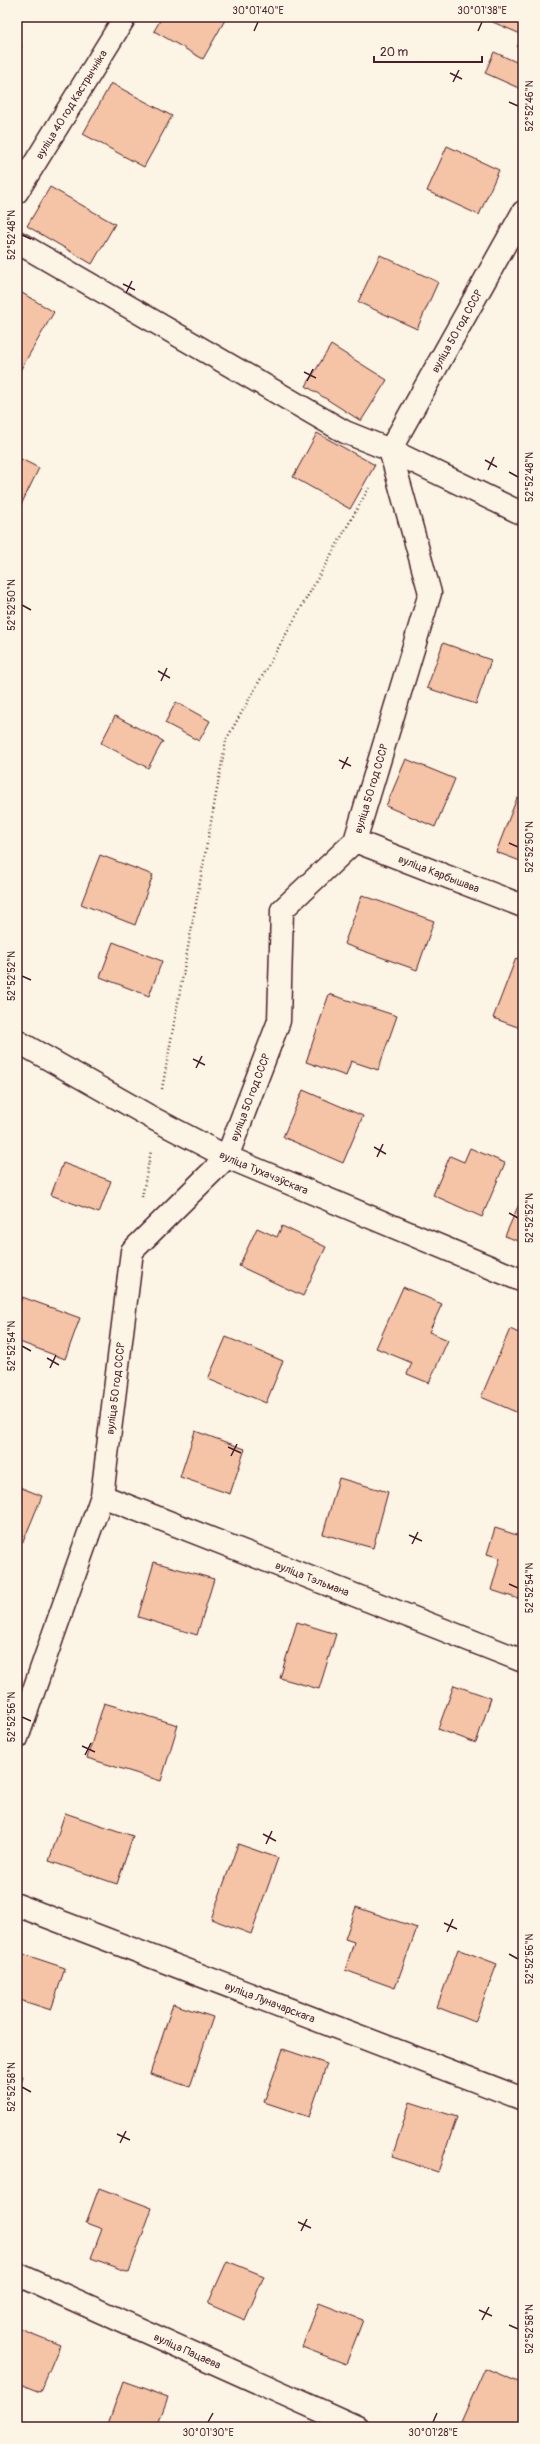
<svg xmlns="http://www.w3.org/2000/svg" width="540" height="2444" viewBox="0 0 540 2444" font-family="Pangolin,sans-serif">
	<rect width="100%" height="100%" fill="#fcf5e5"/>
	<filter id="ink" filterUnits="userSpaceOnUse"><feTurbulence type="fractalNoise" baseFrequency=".025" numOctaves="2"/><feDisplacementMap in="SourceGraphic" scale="8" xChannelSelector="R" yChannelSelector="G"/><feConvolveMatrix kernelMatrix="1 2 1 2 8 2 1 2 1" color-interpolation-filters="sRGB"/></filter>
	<g filter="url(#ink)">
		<g fill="#f5c3a5" stroke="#4a1f2b">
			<polygon points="162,17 221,17 225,20 203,59 154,31"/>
			<polygon points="481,17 523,17 523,49 517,47 523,35"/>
			<polygon points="17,43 22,46 17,55"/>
			<polygon points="494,52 523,65 523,90 485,73"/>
			<polygon points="111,83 172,116 144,167 83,134"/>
			<polygon points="447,146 499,170 479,215 427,191"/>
			<polygon points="50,187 115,224 92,264 27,226"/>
			<polygon points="380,255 438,282 417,329 358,302"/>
			<polygon points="17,290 54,312 18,374 17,373"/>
			<polygon points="331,345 387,380 361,421 306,386"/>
			<polygon points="317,433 375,465 350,509 293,477"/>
			<polygon points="17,457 39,468 17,513"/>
			<polygon points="443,643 491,660 476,704 427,688"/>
			<polygon points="176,702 210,721 199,741 165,723"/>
			<polygon points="115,716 163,741 148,768 101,743"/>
			<polygon points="406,759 455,779 435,827 386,806"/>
			<polygon points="517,798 523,800 523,862 496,852"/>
			<polygon points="100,855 153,875 135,925 81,904"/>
			<polygon points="362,895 434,921 417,970 344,944"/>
			<polygon points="113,942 162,961 149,996 100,977"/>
			<polygon points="516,958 523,961 523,1029 493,1018"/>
			<polygon points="329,994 397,1016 378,1070 351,1061 346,1076 306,1062"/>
			<polygon points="303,1090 363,1116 343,1163 283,1137"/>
			<polygon points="470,1148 505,1163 482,1217 433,1195 450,1156 464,1162"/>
			<polygon points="63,1163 111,1181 99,1213 51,1195"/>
			<polygon points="523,1195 523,1243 505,1236"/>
			<polygon points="282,1226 326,1247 303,1296 239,1266 257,1228 277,1237"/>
			<polygon points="403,1287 442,1304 429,1332 448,1340 429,1383 407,1374 412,1363 376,1348"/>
			<polygon points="22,1297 80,1318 65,1359 17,1341 17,1312"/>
			<polygon points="510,1329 523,1335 523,1415 481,1397"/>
			<polygon points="226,1337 283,1361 266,1403 208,1379"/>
			<polygon points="195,1431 245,1449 230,1494 180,1477"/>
			<polygon points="339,1478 388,1492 373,1548 323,1534"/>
			<polygon points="17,1486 42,1496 23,1542 17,1539"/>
			<polygon points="495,1528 523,1537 522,1600 491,1590 500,1558 487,1554"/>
			<polygon points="154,1562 214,1579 197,1635 138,1617"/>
			<polygon points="297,1622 336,1634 319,1689 280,1678"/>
			<polygon points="454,1685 491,1698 476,1743 438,1729"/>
			<polygon points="104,1703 178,1725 161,1781 87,1758"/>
			<polygon points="65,1813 133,1836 117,1884 49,1861"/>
			<polygon points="238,1844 278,1858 251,1934 211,1919"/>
			<polygon points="356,1907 417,1928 395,1988 345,1970 354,1942 345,1939"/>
			<polygon points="458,1949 497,1964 475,2022 437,2007"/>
			<polygon points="17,1952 65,1968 51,2010 17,1999"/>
			<polygon points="173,2004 213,2017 190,2087 150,2074"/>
			<polygon points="283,2049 327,2064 309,2117 264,2102"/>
			<polygon points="17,2075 23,2077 17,2096"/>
			<polygon points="410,2102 457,2117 438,2172 392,2157"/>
			<polygon points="99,2188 152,2208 129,2272 91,2258 102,2229 86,2223"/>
			<polygon points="523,2218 523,2231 518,2230"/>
			<polygon points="227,2261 264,2276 245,2320 208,2304"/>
			<polygon points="319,2303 363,2320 346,2364 302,2347"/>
			<polygon points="20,2329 60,2345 40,2392 17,2383 17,2337"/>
			<polygon points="485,2368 523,2384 522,2427 472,2427 461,2422"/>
			<polygon points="123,2381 168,2397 157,2427 107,2427"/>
		</g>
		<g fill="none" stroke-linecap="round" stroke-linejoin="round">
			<g stroke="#4a1f2b" stroke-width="25">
				<g id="street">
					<path id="s1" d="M17,192L125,17"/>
					<polyline points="17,242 345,432 390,450 523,514"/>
					<path id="s2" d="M355,841L523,906"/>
					<path id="s3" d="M17,1041L156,1120L227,1157L523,1281"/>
					<path id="s4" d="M102,1496L523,1661"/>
					<path id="s5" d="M17,1738L102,1496L132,1251L227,1157L279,1021L282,910L355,841L430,593L390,450L523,212"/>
					<path id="s6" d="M17,1905L523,2099"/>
					<path id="s7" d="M17,2274L357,2427"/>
				</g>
			</g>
			<g stroke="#4a1f2b" stroke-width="2.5" stroke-dasharray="1 3" stroke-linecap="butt">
				<polyline points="162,1089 226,740 369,488"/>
				<polyline points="142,1197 151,1151"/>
			</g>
			<use href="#street" stroke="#fcf5e5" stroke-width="22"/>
		</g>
	</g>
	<path fill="none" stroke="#4a1f2b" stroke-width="1.5" d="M254,31L258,22M478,31L482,22M450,73L462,79M453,82L459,70M509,102L518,106M22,235L31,239M123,284L135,290M126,293L132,281M304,372L316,378M307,381L313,369M485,460L497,467M488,470L494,457M509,472L518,477M22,605L31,610M158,671L170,678M161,681L167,668M339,760L351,766M342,769L348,757M509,843L518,847M22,976L31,980M193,1059L205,1065M196,1068L202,1056M374,1147L386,1154M377,1157L383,1144M509,1213L518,1218M22,1346L31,1351M47,1358L59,1365M50,1368L56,1355M228,1447L241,1453M231,1456L237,1444M409,1535L422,1541M412,1544L418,1532M509,1584L518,1588M22,1717L31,1721M82,1746L95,1752M85,1755L91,1743M263,1834L276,1841M266,1844L272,1831M444,1923L457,1929M447,1932L453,1919M509,1954L518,1959M22,2087L31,2092M117,2134L130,2140M120,2143L126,2131M298,2222L311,2228M301,2231L307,2219M479,2310L492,2316M482,2320L489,2307M509,2325L518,2329M208,2422L213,2413M433,2422L437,2413"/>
	<g text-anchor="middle" stroke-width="3" stroke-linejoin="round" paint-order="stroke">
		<g font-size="11" fill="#4a1f2b" stroke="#fcf5e5">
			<text dy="4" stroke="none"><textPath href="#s1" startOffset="103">вуліца 40 год Кастрычніка</textPath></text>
			<text dy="4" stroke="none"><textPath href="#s5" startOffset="1538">вуліца 50 год СССР</textPath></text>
			<text dy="4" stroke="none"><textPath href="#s5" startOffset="1049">вуліца 50 год СССР</textPath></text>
			<text dy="4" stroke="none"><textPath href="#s2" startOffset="90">вуліца Карбышава</textPath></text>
			<text dy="4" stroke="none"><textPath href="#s5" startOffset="701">вуліца 50 год СССР</textPath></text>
			<text dy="4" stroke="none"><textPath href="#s3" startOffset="280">вуліца Тухачэўскага</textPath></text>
			<text dy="4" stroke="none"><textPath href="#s5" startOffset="365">вуліца 50 год СССР</textPath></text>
			<text dy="4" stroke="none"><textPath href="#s4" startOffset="226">вуліца Тэльмана</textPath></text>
			<text dy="4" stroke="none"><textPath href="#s6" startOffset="271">вуліца Луначарскага</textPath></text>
			<text dy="4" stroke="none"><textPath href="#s7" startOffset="187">вуліца Пацаева</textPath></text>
		</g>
	</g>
	<rect width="540" height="2444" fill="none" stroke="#fcf5e5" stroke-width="44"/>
	<path d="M374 56v6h108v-6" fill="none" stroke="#4a1f2b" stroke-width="2"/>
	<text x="380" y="56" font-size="12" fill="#4a1f2b" stroke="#fcf5e5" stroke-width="3" paint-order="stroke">20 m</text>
	<rect x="22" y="22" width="496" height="2400" fill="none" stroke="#4a1f2b" stroke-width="1.5"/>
	<g font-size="10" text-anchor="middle" fill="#4a1f2b">
		<text x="258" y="14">30°01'40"E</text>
		<text x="482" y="14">30°01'38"E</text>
		<text transform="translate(529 106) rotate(-90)" y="4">52°52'46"N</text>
		<text transform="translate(11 235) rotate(-90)" y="4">52°52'48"N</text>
		<text transform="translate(529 477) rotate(-90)" y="4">52°52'48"N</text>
		<text transform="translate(11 605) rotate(-90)" y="4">52°52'50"N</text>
		<text transform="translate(529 847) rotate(-90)" y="4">52°52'50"N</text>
		<text transform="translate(11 976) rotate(-90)" y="4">52°52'52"N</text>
		<text transform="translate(529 1218) rotate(-90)" y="4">52°52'52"N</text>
		<text transform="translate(11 1346) rotate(-90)" y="4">52°52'54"N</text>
		<text transform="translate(529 1588) rotate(-90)" y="4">52°52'54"N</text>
		<text transform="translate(11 1717) rotate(-90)" y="4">52°52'56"N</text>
		<text transform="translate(529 1959) rotate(-90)" y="4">52°52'56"N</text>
		<text transform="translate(11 2087) rotate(-90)" y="4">52°52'58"N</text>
		<text transform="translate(529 2329) rotate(-90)" y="4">52°52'58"N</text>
		<text x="208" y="2436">30°01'30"E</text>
		<text x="433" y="2436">30°01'28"E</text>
	</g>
</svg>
